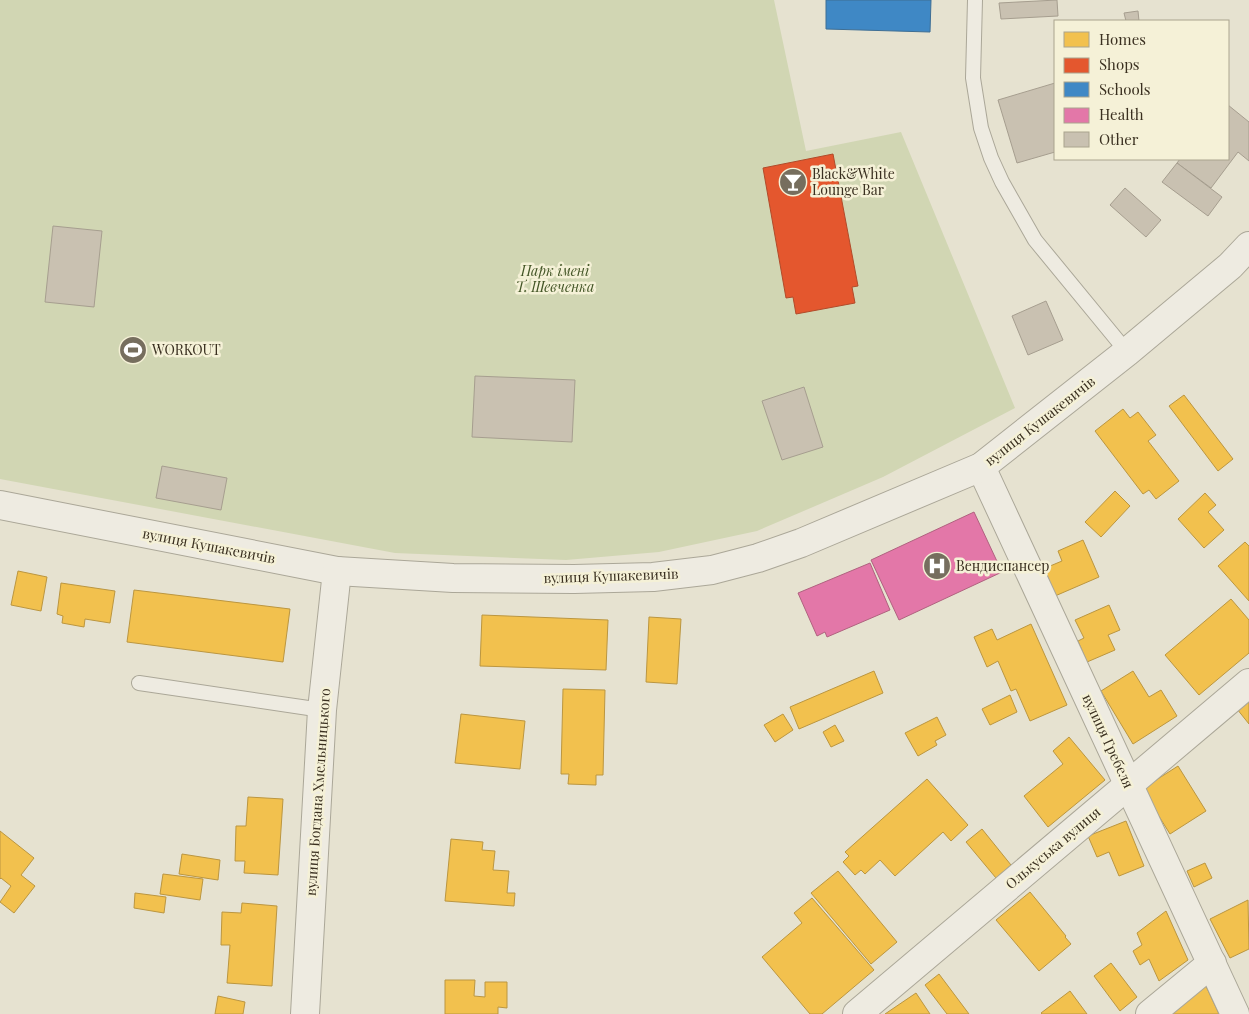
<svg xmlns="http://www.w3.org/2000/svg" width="1249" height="1014" viewBox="0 0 1249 1014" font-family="'Playfair Display',serif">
	<rect width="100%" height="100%" fill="#e6e2d0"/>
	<polygon fill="#d1d6b3" points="0,0 774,0 806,151 901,132 1015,408 883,477 757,531 659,552 566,560 395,553 0,479"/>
	<g fill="#f2c14e" stroke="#bb9640">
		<polygon points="1184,395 1233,459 1218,471 1169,406"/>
		<polygon points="1123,409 1130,418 1138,412 1156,435 1148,441 1179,481 1156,499 1149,490 1143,494 1095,431"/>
		<polygon points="1115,491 1130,506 1101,537 1085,522"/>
		<polygon points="1205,493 1216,505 1208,512 1224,530 1204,548 1178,519"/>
		<polygon points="1083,540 1099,577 1055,596 1043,569 1062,561 1058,551"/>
		<polygon points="1245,542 1249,546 1249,601 1218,566"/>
		<polygon points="18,571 47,577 41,611 11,605"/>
		<polygon points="61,583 115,591 110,623 85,619 84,627 62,623 63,616 57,614"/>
		<polygon points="134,590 290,609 283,662 127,642"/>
		<polygon points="1231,599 1249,620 1249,653 1199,695 1165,655"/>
		<polygon points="1109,605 1120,630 1108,635 1115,650 1087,662 1078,641 1084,638 1075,620"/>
		<polygon points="482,615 608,620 606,670 480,666"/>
		<polygon points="649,617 681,619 677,684 646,682"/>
		<polygon points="1031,624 1067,705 1030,721 1016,689 1011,691 998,661 987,667 974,637 992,629 997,640"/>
		<polygon points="874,671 883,693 799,729 790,707"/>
		<polygon points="1133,671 1149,697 1161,690 1177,716 1133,744 1101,691"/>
		<polygon points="563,689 605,690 603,775 596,775 596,785 568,784 569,774 561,774"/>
		<polygon points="1010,695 1017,712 990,725 982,709"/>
		<polygon points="1249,699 1249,724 1237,709"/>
		<polygon points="461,714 525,721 520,769 455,763"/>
		<polygon points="783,714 793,730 775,742 764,725"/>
		<polygon points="937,717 946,735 935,741 937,745 918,756 905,733"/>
		<polygon points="835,725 844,741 831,747 823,732"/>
		<polygon points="1069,737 1105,780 1048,827 1024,796 1063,764 1053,751"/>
		<polygon points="1178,766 1206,811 1170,834 1142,789"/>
		<polygon points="927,779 968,825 951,841 943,832 895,876 880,860 865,874 861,870 855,875 843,862 849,856 845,852"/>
		<polygon points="248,797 283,799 278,875 244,873 245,861 235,861 236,826 246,826"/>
		<polygon points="1126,821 1144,866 1119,876 1109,852 1097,857 1088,836"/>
		<polygon points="982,829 1011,865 996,878 966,842"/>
		<polygon points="0,831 34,858 21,875 35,886 14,913 0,902 11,886 1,878 0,879"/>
		<polygon points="451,839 483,842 482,850 495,851 493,870 509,871 507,893 515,893 514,906 445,901"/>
		<polygon points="182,854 220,860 218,880 179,874"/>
		<polygon points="1205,863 1212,878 1194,887 1187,871"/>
		<polygon points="838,871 897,942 871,964 811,893"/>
		<polygon points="163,874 203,879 200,900 160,894"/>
		<polygon points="1030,892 1066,936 1065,937 1071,944 1039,971 996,920"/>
		<polygon points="135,893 166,897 164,913 134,908"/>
		<polygon points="812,898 874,970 822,1014 810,1014 762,957 802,923 794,913"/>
		<polygon points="1248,900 1249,949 1230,958 1210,919"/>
		<polygon points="242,903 277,906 272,986 227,983 230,945 221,945 222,912 241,913"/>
		<polygon points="1166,911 1188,960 1159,981 1149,959 1140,965 1133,951 1142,945 1137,933"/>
		<polygon points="1111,963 1137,997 1120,1011 1094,976"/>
		<polygon points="939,974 969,1014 947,1014 925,985"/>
		<polygon points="445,980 475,980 474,996 485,997 485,982 507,982 507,1008 498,1007 498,1014 445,1014"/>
		<polygon points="1205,984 1219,1014 1170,1014"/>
		<polygon points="1070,991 1087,1014 1042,1014 1041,1013"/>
		<polygon points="916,993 930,1014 885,1014"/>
		<polygon points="218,996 245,1002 243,1014 215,1014"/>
	</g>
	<polygon fill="#e4572e" stroke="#b14b2a" points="833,154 858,286 852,287 855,303 796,314 793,297 786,298 763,168"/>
	<polygon fill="#3f88c5" stroke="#3e6e94" points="826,0 931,0 930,32 826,29"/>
	<g fill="#e377a8" stroke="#b0627f">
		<polygon points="974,512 1002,572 899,620 871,560"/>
		<polygon points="870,563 890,610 827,637 825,632 817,636 798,593"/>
	</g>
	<g fill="#c9c1b1" stroke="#a69e8f">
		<polygon points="1057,0 1058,16 1001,19 999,3"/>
		<polygon points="1138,11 1139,21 1126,21 1124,13"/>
		<polygon points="1055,83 1055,152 1017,163 998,100"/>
		<polygon points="1228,105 1249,122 1249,161 1238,152 1211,188 1177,163 1180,159 1228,159"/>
		<polygon points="1177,163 1222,197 1208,216 1162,182"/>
		<polygon points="1125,188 1161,220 1146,237 1110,205"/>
		<polygon points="53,226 102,231 94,307 45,302"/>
		<polygon points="1046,301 1063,340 1028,355 1012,316"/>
		<polygon points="475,376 575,380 572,442 472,437"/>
		<polygon points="804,387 823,447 782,460 762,401"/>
		<polygon points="162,466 227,478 221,510 156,498"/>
	</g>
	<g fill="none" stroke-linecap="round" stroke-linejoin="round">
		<g stroke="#aba798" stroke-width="16">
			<g id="service">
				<polyline points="975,0 973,78 981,128 991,158 1002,182 1035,240 1127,352"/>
				<polyline points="139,683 322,710"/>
			</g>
		</g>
		<g stroke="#aba798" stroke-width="30">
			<g id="minor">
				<polyline points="981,467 1235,1014"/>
				<polyline points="857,1014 1249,683"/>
				<polyline points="1150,1014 1212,963"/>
			</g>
		</g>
		<g stroke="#aba798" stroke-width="30">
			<g id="tertiary">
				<polyline points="0,505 337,571 453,578 574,579 653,577 712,570 758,558 801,543 981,467 1127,352 1230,266 1249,246"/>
				<polyline points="305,1014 322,710 337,571"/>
			</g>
		</g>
		<use href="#service" stroke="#eeebe1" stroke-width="14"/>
		<use href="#minor" stroke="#eeebe1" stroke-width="28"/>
		<use href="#tertiary" stroke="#eeebe1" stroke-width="28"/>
	</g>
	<defs>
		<g id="bar-disc" transform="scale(1.4375)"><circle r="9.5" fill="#766e5e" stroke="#f5f1d7"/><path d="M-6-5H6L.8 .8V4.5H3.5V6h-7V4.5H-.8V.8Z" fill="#fff"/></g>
		<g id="stadium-disc" transform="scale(1.4375)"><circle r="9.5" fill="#766e5e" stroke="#f5f1d7"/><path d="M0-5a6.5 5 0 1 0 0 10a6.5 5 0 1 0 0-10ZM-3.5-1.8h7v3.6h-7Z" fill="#fff"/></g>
		<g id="hospital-disc" transform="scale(1.4375)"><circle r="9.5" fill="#766e5e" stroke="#f5f1d7"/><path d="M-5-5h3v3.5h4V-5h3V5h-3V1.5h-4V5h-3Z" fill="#fff"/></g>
	</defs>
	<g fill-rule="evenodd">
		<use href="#bar-disc" x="793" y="182"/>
		<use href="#stadium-disc" x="133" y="350"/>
		<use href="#hospital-disc" x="937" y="566"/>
	</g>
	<g text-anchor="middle" stroke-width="5" stroke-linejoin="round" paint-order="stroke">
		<g font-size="14" fill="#3a3020" stroke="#f5f1d7" text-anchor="start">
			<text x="812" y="179">Black&amp;White<tspan x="812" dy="16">Lounge Bar</tspan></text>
			<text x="152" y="355">WORKOUT</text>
			<text x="956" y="571">Вендиспансер</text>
		</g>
		<g font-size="14" font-style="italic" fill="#445627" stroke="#f5f1d7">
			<text x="555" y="276">Парк імені<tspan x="555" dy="16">Т. Шевченка</tspan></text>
		</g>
		<g font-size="14" fill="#3a3020" stroke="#f5f1d7">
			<text transform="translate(1040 421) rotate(-38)" y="5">вулиця Кушакевичів</text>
			<text transform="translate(209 546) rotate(11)" y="5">вулиця Кушакевичів</text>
			<text transform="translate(611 576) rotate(-2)" y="5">вулиця Кушакевичів</text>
			<text transform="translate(1108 741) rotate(65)" y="5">вулиця Гребеля</text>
			<text transform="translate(318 792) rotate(-86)" y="5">вулиця Богдана Хмельницького</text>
			<text transform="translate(1053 848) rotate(-40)" y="5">Олькуська вулиця</text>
		</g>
	</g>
	<rect x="1054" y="20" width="175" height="140" fill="#f5f1d7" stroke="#aaa48e"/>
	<rect x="1064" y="32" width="25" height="15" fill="#f2c14e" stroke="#aaa48e"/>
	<text x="1099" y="45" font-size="15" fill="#3a3020">Homes</text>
	<rect x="1064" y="58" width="25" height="15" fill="#e4572e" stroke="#aaa48e"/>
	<text x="1099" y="70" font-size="15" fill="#3a3020">Shops</text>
	<rect x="1064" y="82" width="25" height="15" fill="#3f88c5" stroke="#aaa48e"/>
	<text x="1099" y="95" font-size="15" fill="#3a3020">Schools</text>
	<rect x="1064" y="108" width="25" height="15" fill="#e377a8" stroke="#aaa48e"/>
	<text x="1099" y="120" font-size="15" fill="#3a3020">Health</text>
	<rect x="1064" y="132" width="25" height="15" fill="#c9c1b1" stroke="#aaa48e"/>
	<text x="1099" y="145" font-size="15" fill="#3a3020">Other</text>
</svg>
